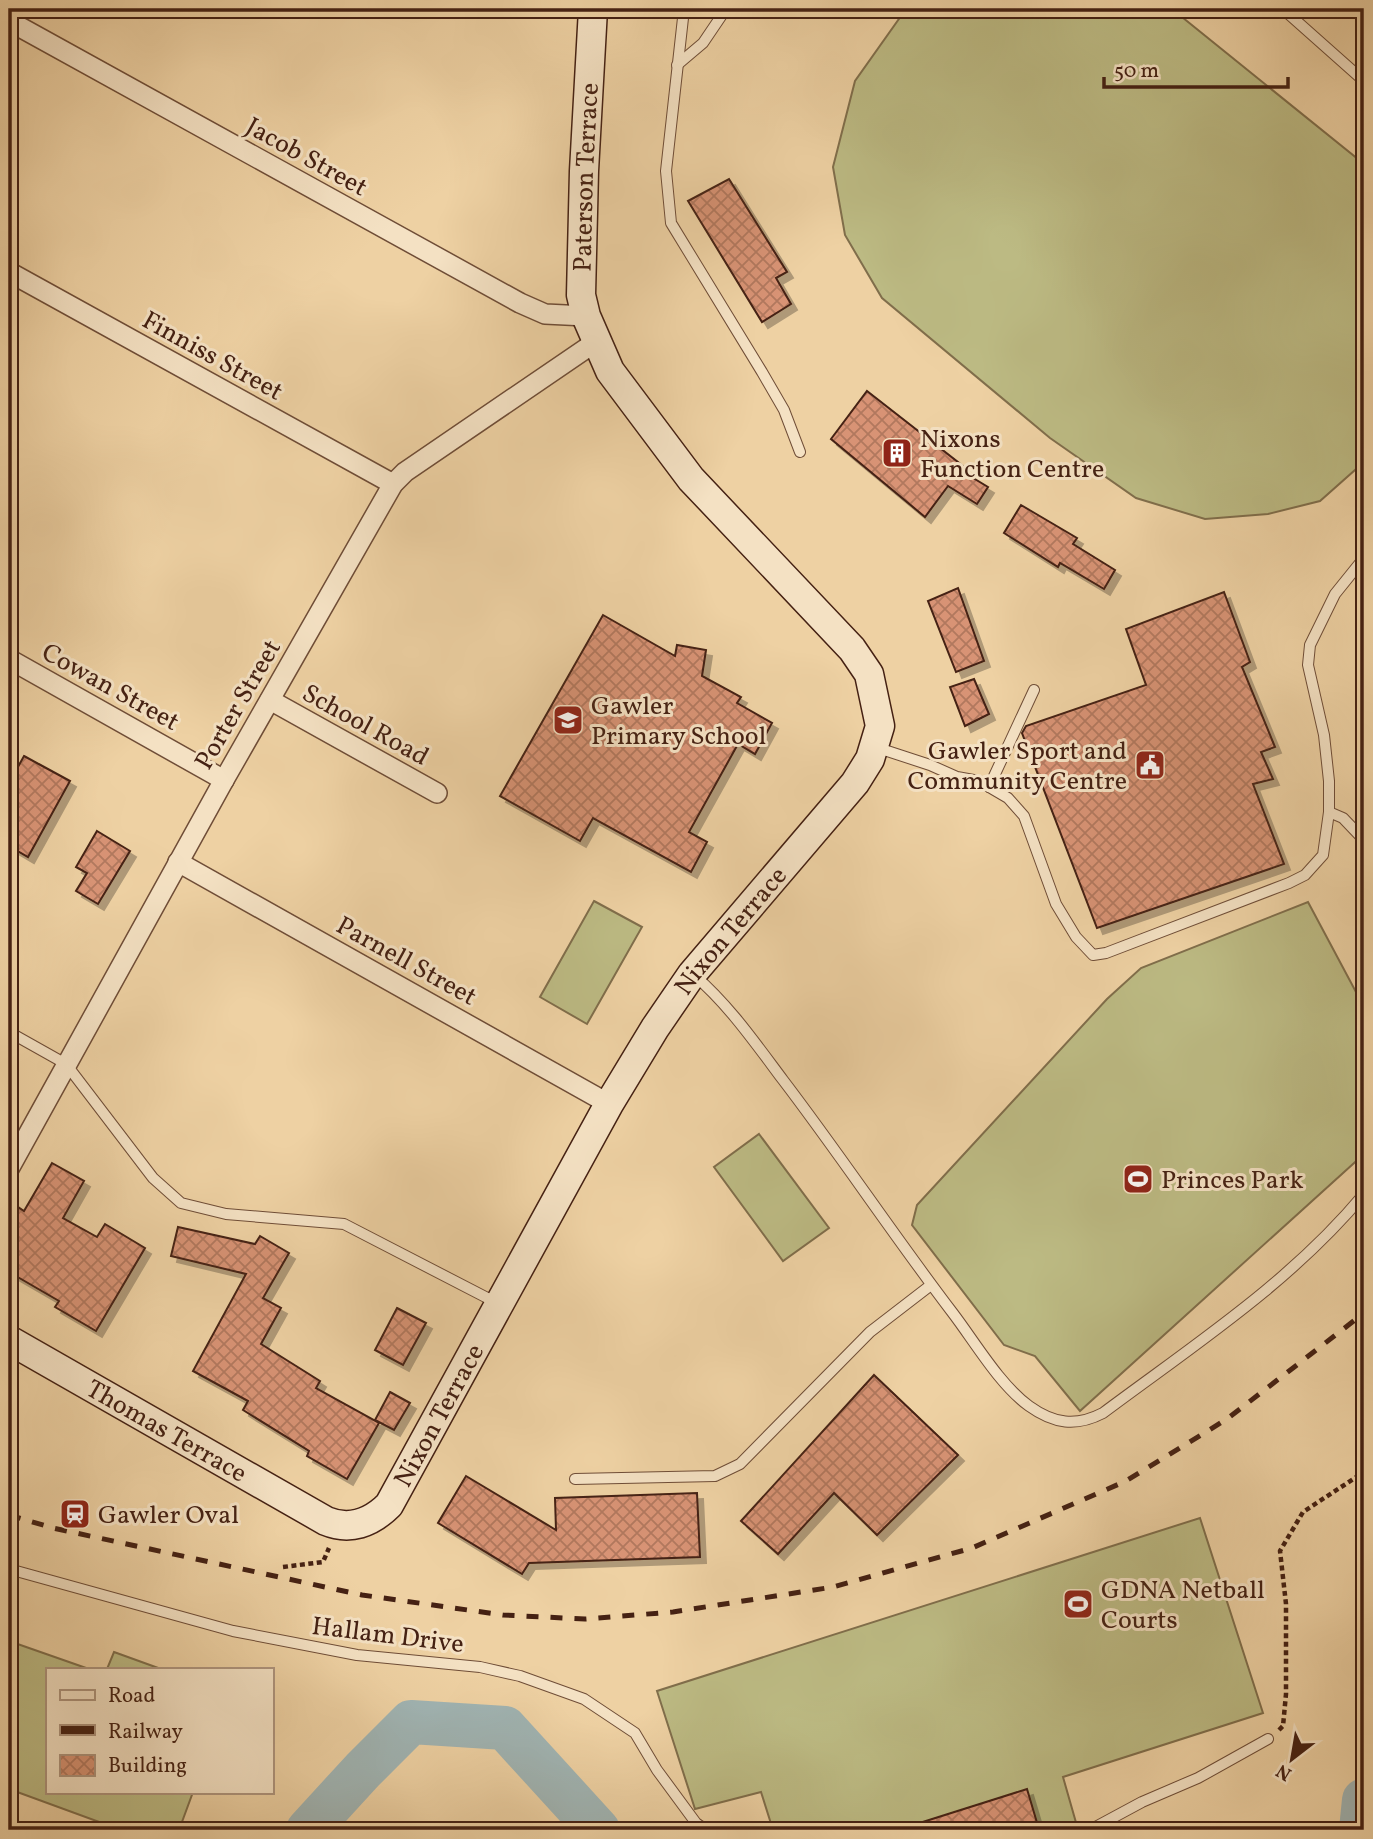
<svg xmlns="http://www.w3.org/2000/svg" width="1373" height="1839" viewBox="0 0 1373 1839" font-family="Vollkorn,serif">
	<defs>
		<pattern id="building-cross-hatch" width="8" height="8" patternUnits="userSpaceOnUse" patternTransform="scale(1.75)"><rect width="8" height="8" fill="#d89374"/><path d="M0 0l8 8M0 8l8-8" fill="none" stroke="#b1785e"/></pattern>
		<filter id="shadow"><feDropShadow dx="6" dy="6" stdDeviation="0" flood-color="#0004"/></filter>
	</defs>
	<rect width="100%" height="100%" fill="#eed1a3"/>
	<filter id="stains"><feTurbulence type="fractalNoise" baseFrequency=".00286" numOctaves="4"/><feColorMatrix values="0 0 0 0 .2 0 0 0 0 .09 0 0 0 0 .02 0 0 0 .5 -.17"/></filter>
	<radialGradient id="worn" r=".72"><stop offset=".6" stop-color="#630" stop-opacity="0"/><stop offset="1" stop-color="#630" stop-opacity=".3"/></radialGradient>
	<g fill="#bcba83" stroke="#806e4b" stroke-width="2">
		<polygon points="906,9 1172,9 1364,164 1364,462 1320,501 1268,514 1205,519 1136,498 1050,438 882,298 845,235 833,167 855,81"/>
		<polygon points="594,901 642,927 587,1024 540,997"/>
		<polygon points="1308,902 1364,1007 1364,1154 1080,1411 1035,1356 1004,1345 912,1225 917,1205 1107,999 1141,968"/>
		<polygon points="759,1134 829,1228 783,1261 714,1167"/>
		<polygon points="1200,1518 1263,1713 1063,1777 1077,1826 1063,1830 773,1830 761,1792 695,1809 657,1691"/>
		<polygon points="9,1641 89,1669 47,1669 47,1792 193,1792 179,1830 121,1830 9,1789"/>
		<polygon points="114,1652 161,1669 107,1669"/>
	</g>
	<g fill="none" stroke-linecap="round" stroke-linejoin="round">
		<g stroke="#a0b4b3" stroke-width="44">
			<polyline points="308,1830 363,1770 411,1722 505,1728 598,1830"/>
			<polyline points="1361,1830 1364,1800"/>
		</g>
	</g>
	<g fill="url(#building-cross-hatch)" stroke="#452113" stroke-width="2" filter="url(#shadow)">
		<polygon points="729,179 787,272 776,278 791,304 762,322 688,201"/>
		<polygon points="867,391 963,466 960,470 988,487 977,504 948,486 925,517 831,439"/>
		<polygon points="1021,505 1077,538 1073,544 1115,570 1104,589 1060,563 1058,567 1004,533"/>
		<polygon points="958,588 984,661 956,672 928,601"/>
		<polygon points="1224,592 1250,662 1242,667 1275,747 1261,752 1273,779 1253,784 1284,864 1097,928 1022,733 1026,726 1146,685 1126,629"/>
		<polygon points="603,615 675,656 677,645 706,650 702,676 741,697 737,703 772,723 755,754 738,744 689,832 707,842 691,872 593,818 580,841 500,796"/>
		<polygon points="974,679 989,714 965,726 950,687"/>
		<polygon points="24,756 70,781 28,857 9,846 9,783"/>
		<polygon points="97,831 130,851 98,904 76,891 87,873 76,867"/>
		<polygon points="52,1163 84,1181 63,1218 97,1237 105,1224 145,1248 96,1331 55,1307 59,1301 9,1272 9,1216 15,1205 24,1211"/>
		<polygon points="178,1227 255,1244 260,1236 289,1253 263,1298 281,1308 261,1344 320,1381 316,1388 379,1423 347,1479 307,1456 309,1451 243,1410 248,1401 193,1371 246,1274 171,1256"/>
		<polygon points="397,1308 426,1323 403,1365 375,1350"/>
		<polygon points="874,1375 958,1455 877,1535 834,1493 778,1554 741,1521"/>
		<polygon points="390,1392 410,1403 394,1430 375,1420"/>
		<polygon points="466,1476 556,1530 555,1498 697,1493 700,1557 529,1563 522,1574 438,1523"/>
		<polygon points="1027,1789 1038,1826 1025,1830 910,1830 910,1826"/>
	</g>
	<g fill="none" stroke-linecap="round" stroke-linejoin="round">
		<g stroke="#6f4d37" stroke-width="12">
			<g id="lane">
				<polyline points="684,9 666,171 671,223 762,372 784,410 800,452"/>
				<polyline points="1283,9 1364,81"/>
				<polyline points="677,65 703,43 726,9"/>
				<polyline points="875,747 930,765 957,777 979,781 1008,798 1024,816 1056,904 1076,937 1093,955 1106,953 1289,883 1305,875 1323,855 1329,812 1329,781 1324,735 1308,665 1310,645 1335,594 1364,558"/>
				<polyline points="989,787 1034,690"/>
				<polyline points="1329,812 1343,818 1364,840"/>
				<path d="M694,975C729,1005 756,1044 783,1080C841,1156 894,1236 952,1312C975,1342 999,1384 1029,1406C1054,1424 1076,1427 1103,1413C1194,1345 1291,1282 1364,1194"/>
				<polyline points="9,1032 66,1064 153,1178 181,1203 226,1214 344,1224 499,1304"/>
				<polyline points="575,1479 715,1476 740,1464 870,1332 931,1285"/>
				<polyline points="9,1569 233,1631 357,1655 480,1667 520,1676 584,1699 635,1733 657,1770 696,1823 706,1830"/>
				<polyline points="1090,1830 1142,1802 1198,1778 1268,1739"/>
			</g>
		</g>
		<g stroke="#6f4d37" stroke-width="22">
			<g id="street">
				<polyline points="9,21 520,303 545,314 586,316"/>
				<polyline points="9,272 393,484"/>
				<polyline points="9,659 224,780"/>
				<polyline points="270,700 437,793"/>
				<polyline points="178,862 609,1104"/>
				<polyline points="9,1169 224,780 393,484 405,472 597,341"/>
			</g>
		</g>
		<g stroke="#452113" stroke-width="31">
			<g id="secondary">
				<path id="s1" d="M9,1340L326,1521C350,1531 371,1523 389,1505L609,1104L655,1028L692,974L855,783L870,759L880,726L869,674L852,649L691,479L610,371L586,316L581,295L584,171L593,9"/>
			</g>
		</g>
		<g stroke="#452113" stroke-width="4.5" stroke-dasharray="5 3.5" stroke-linecap="butt">
			<polyline points="283,1567 323,1562 329,1548"/>
			<polyline points="1279,1730 1283,1726 1286,1694 1286,1604 1280,1551 1303,1512 1364,1472"/>
		</g>
		<use href="#lane" stroke="#f4e1c3" stroke-width="10"/>
		<use href="#street" stroke="#f4e1c3" stroke-width="19"/>
		<use href="#secondary" stroke="#f4e1c3" stroke-width="28"/>
		<polyline stroke="#452113" stroke-width="5" stroke-dasharray="12 12" stroke-linecap="butt" points="9,1515 53,1528 362,1595 503,1615 585,1619 673,1612 833,1587 972,1548 1126,1481 1227,1419 1364,1313"/>
	</g>
	<defs>
		<g id="building-square" transform="scale(1.575)"><rect x="-9" y="-9" width="18" height="18" rx="4" fill="#8f2418" stroke="#f4e1c3"/><path d="M-4-6H4V6H1V3H-1V6H-4ZM-2.5-4.3h1.7v1.8h-1.7ZM.8-4.3h1.7v1.8H.8ZM-2.5-1h1.7V.8h-1.7ZM.8-1h1.7V.8H.8Z" fill="#fff"/></g>
		<g id="school-square" transform="scale(1.575)"><rect x="-9" y="-9" width="18" height="18" rx="4" fill="#8f2418" stroke="#f4e1c3"/><path d="M0-5L7-2L0 1L-7-2ZM-4 1L0 2.5L4 1V4Q0 6-4 4Z" fill="#fff"/></g>
		<g id="civic-square" transform="scale(1.575)"><rect x="-9" y="-9" width="18" height="18" rx="4" fill="#8f2418" stroke="#f4e1c3"/><path d="M-.6-6.5H3V-4.5H.6V-3L4-1V1h2V6H-6V1h2V-1L-.6-3ZM-1.2 2.5V6h2.4V2.5Z" fill="#fff"/></g>
		<g id="stadium-square" transform="scale(1.575)"><rect x="-9" y="-9" width="18" height="18" rx="4" fill="#8f2418" stroke="#f4e1c3"/><path d="M0-5a6.5 5 0 1 0 0 10a6.5 5 0 1 0 0-10ZM-3.5-1.8h7v3.6h-7Z" fill="#fff"/></g>
		<g id="station-square" transform="scale(1.575)"><rect x="-9" y="-9" width="18" height="18" rx="4" fill="#8f2418" stroke="#f4e1c3"/><path d="M-3-6H3Q5-6 5-4V2Q5 4 3 4L4.5 6H3L1.5 4h-3L-3 6H-4.5L-3 4Q-5 4-5 2V-4Q-5-6-3-6ZM-3.5-4v3h7v-3ZM-3.5 1v1.5H-2V1ZM2 1v1.5H3.5V1Z" fill="#fff"/></g>
	</defs>
	<g fill-rule="evenodd">
		<use href="#building-square" x="897" y="453"/>
		<use href="#school-square" x="568" y="720"/>
		<use href="#civic-square" x="1150" y="765"/>
		<use href="#stadium-square" x="1138" y="1179"/>
		<use href="#station-square" x="75" y="1514"/>
		<use href="#stadium-square" x="1078" y="1604"/>
	</g>
	<g text-anchor="middle" stroke-width="6" stroke-linejoin="round" paint-order="stroke">
		<g font-size="26" fill="#452113" stroke="#f4e1c3">
			<text transform="translate(307 156) rotate(29)" y="9">Jacob Street</text>
			<text dy="9" stroke="none"><textPath href="#s1" startOffset="2012">Paterson Terrace</textPath></text>
			<text transform="translate(213 355) rotate(29)" y="9">Finniss Street</text>
			<text transform="translate(111 686) rotate(29)" y="9">Cowan Street</text>
			<text transform="translate(237 704) rotate(-60)" y="9">Porter Street</text>
			<text transform="translate(366 724) rotate(29)" y="9">School Road</text>
			<text dy="9" stroke="none"><textPath href="#s1" startOffset="1104">Nixon Terrace</textPath></text>
			<text transform="translate(407 960) rotate(29)" y="9">Parnell Street</text>
			<text dy="9" stroke="none"><textPath href="#s1" startOffset="537">Nixon Terrace</textPath></text>
			<text dy="9" stroke="none"><textPath href="#s1" startOffset="182">Thomas Terrace</textPath></text>
			<text transform="translate(388 1634) rotate(7)" y="9">Hallam Drive</text>
		</g>
		<g font-size="26" fill="#452113" stroke="#f4e1c3" text-anchor="start">
			<text x="920" y="447">Nixons<tspan x="920" dy="30">Function Centre</tspan></text>
			<text x="591" y="714">Gawler<tspan x="591" dy="30">Primary School</tspan></text>
			<text x="1127" y="759" text-anchor="end">Gawler Sport and<tspan x="1127" dy="30">Community Centre</tspan></text>
			<text x="1161" y="1188">Princes Park</text>
			<text x="98" y="1523">Gawler Oval</text>
			<text x="1101" y="1598">GDNA Netball<tspan x="1101" dy="30">Courts</tspan></text>
		</g>
	</g>
	<rect width="1373" height="1839" fill="none" stroke="#eed1a3" stroke-width="35"/>
	<rect x="10" y="10" width="1352" height="1818" fill="none" stroke="#452113" stroke-width="3.5"/>
	<rect x="18" y="18" width="1338" height="1804" fill="none" stroke="#452113" stroke-width="2"/>
	<rect x="46" y="1668" width="228" height="126" fill="#f4e1c3" stroke="#ae947d" stroke-width="2"/>
	<rect x="60" y="1690" width="35" height="10" fill="#f4e1c3" stroke="#ae947d" stroke-width="2"/>
	<text x="108" y="1702" font-size="21" fill="#452113">Road</text>
	<rect x="60" y="1725" width="35" height="10" fill="#452113" stroke="#ae947d" stroke-width="2"/>
	<text x="108" y="1738" font-size="21" fill="#452113">Railway</text>
	<rect x="60" y="1755" width="35" height="21" fill="url(#building-cross-hatch)" stroke="#ae947d" stroke-width="2"/>
	<text x="108" y="1772" font-size="21" fill="#452113">Building</text>
	<g transform="translate(1292 1759) rotate(211)" stroke="#f4e1c3" stroke-width="5" paint-order="stroke">
	<path d="M0-5L12 26L0 18L-12 26Z" fill="#452113"/>
	<text y="-10" font-size="19" font-weight="bold" text-anchor="middle" fill="#452113">N</text>
	</g>
	<path d="M1104 77v10h184v-10" fill="none" stroke="#452113" stroke-width="3.5"/>
	<text x="1114" y="77" font-size="21" fill="#452113" stroke="#f4e1c3" stroke-width="5" paint-order="stroke">50 m</text>
	<rect width="100%" height="100%" filter="url(#stains)"/>
	<rect width="100%" height="100%" fill="url(#worn)"/>
</svg>
